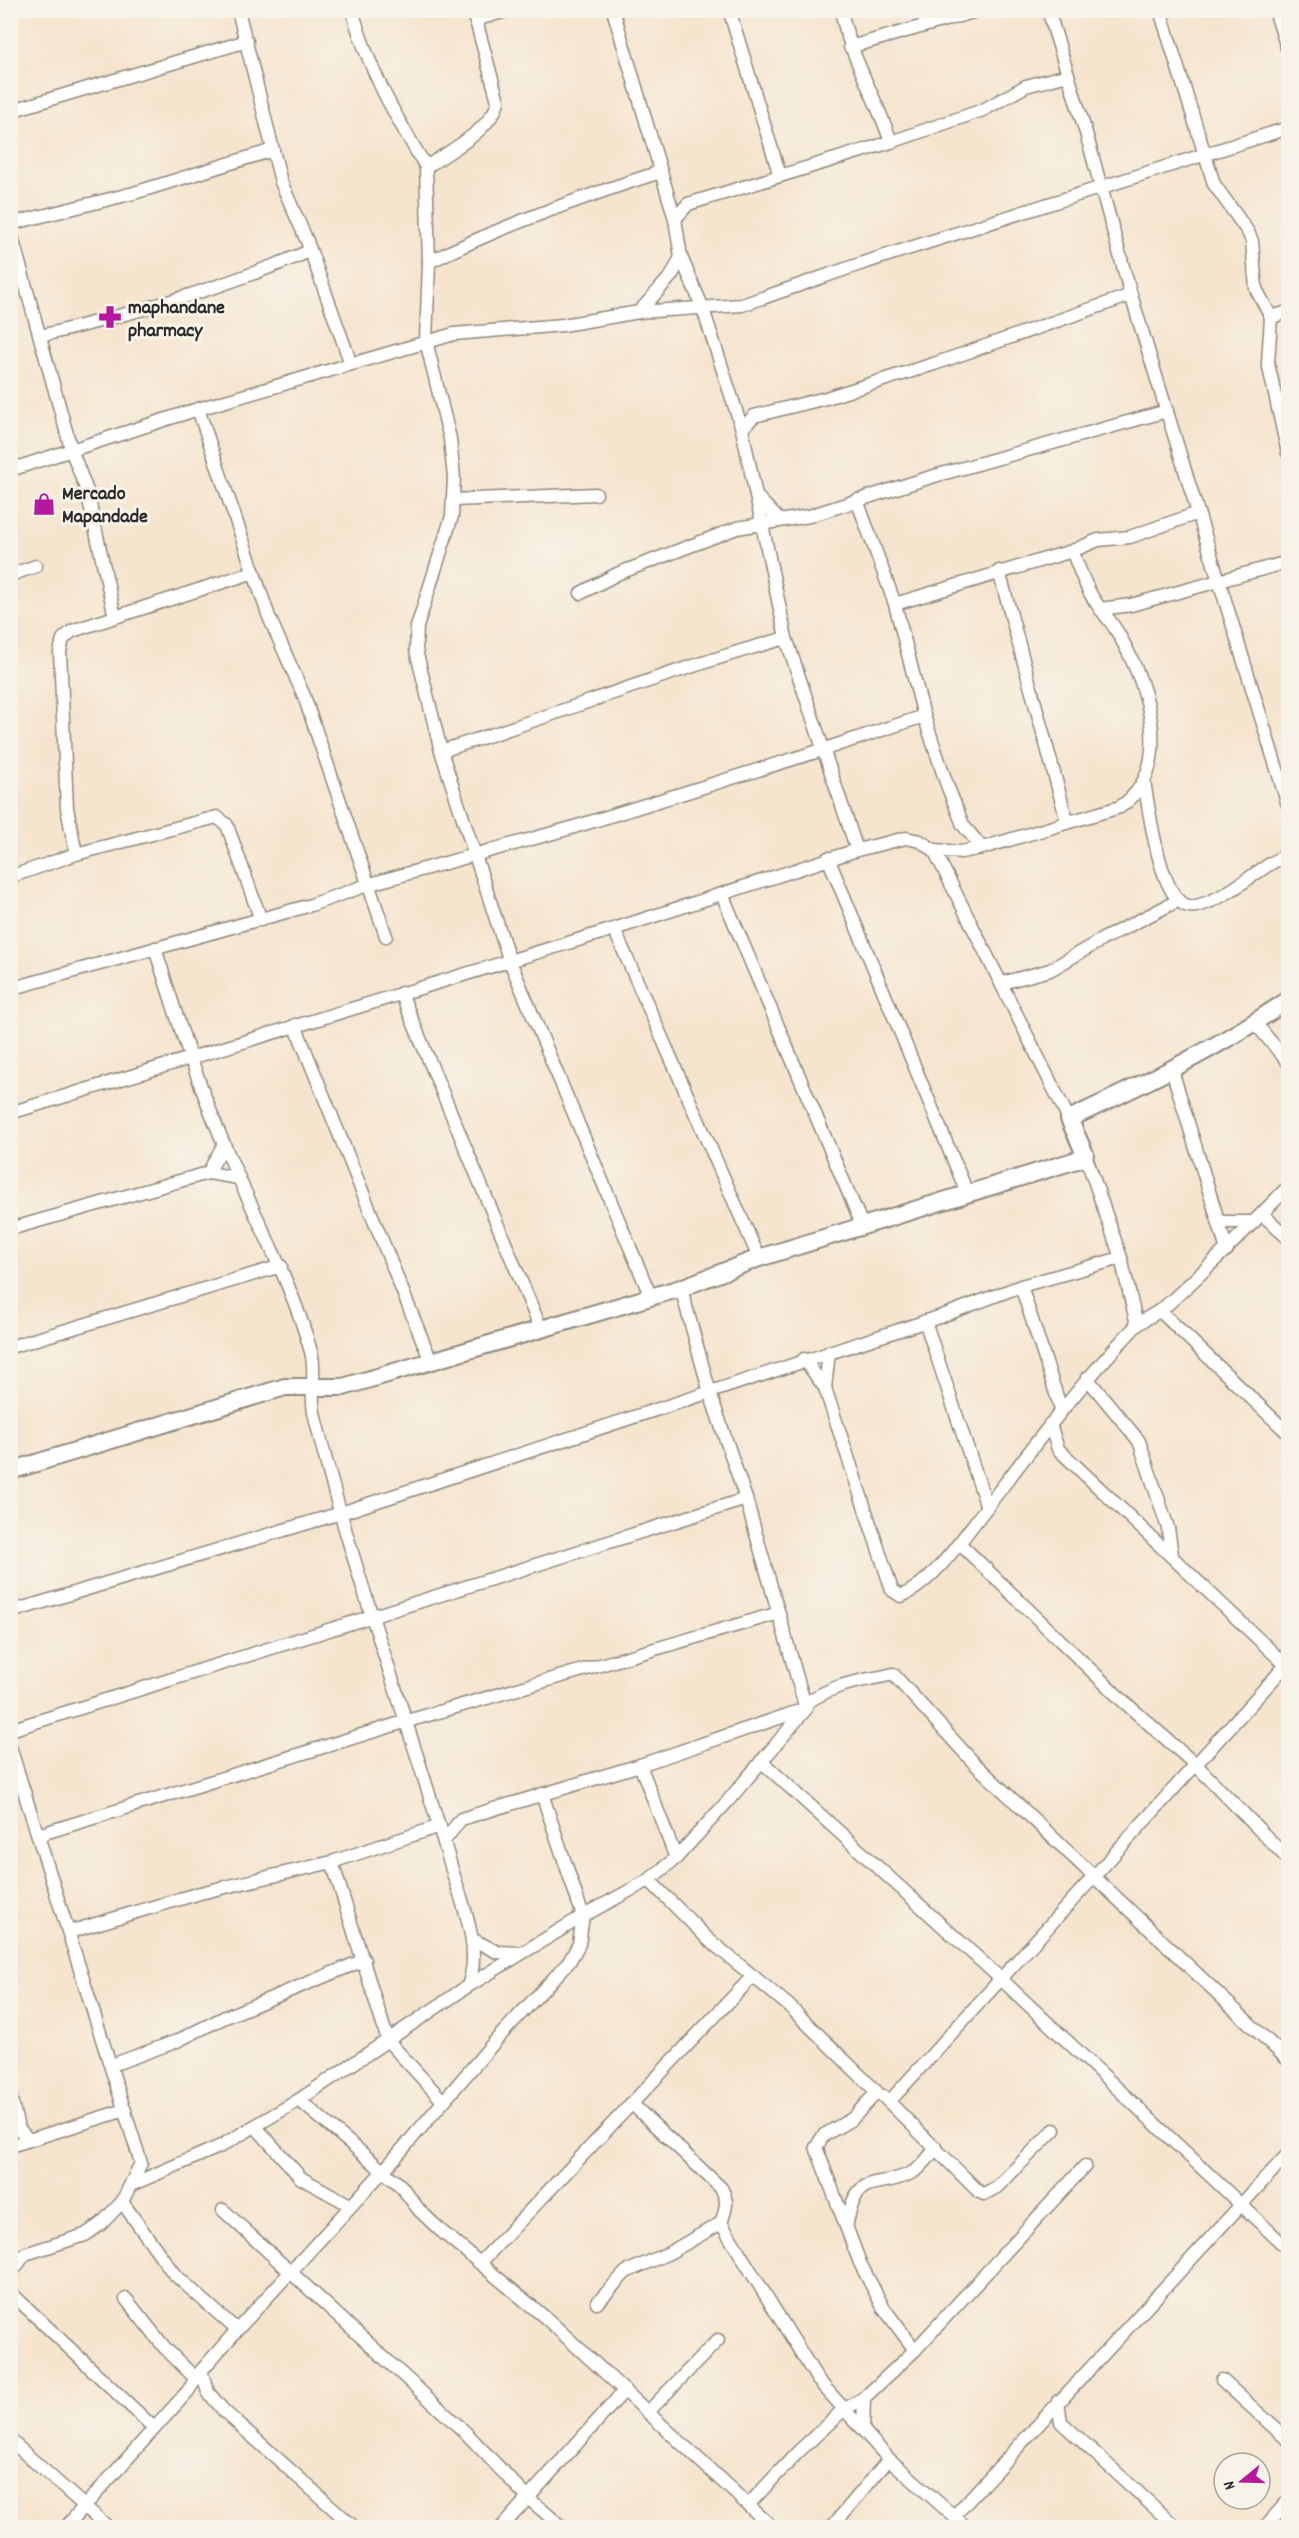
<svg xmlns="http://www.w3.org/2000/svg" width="1299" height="2538" viewBox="0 0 1299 2538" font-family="Dekko,sans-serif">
	<rect width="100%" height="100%" fill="#f7f3e8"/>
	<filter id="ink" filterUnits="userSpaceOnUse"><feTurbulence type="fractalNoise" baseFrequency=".0167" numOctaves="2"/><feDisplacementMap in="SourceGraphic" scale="12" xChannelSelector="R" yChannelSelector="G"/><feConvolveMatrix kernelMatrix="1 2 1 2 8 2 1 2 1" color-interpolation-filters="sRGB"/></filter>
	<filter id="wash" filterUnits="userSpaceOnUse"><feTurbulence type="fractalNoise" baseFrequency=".008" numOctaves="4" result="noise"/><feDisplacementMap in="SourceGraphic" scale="24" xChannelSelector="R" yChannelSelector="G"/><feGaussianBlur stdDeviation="1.35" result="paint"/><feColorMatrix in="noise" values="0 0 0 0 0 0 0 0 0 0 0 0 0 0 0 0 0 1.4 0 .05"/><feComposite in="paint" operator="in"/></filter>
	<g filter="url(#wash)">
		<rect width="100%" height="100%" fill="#f5e4ce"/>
	</g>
	<g filter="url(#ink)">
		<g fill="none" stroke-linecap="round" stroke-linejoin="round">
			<g stroke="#90887c" stroke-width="15">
				<g id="street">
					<polyline points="238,10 281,182 307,241 351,364"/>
					<path d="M352,10C370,73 393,112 426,167"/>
					<path d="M473,10L498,101C493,129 448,152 426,167L429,262L426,341L450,439L454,478L452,516L417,627L416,650L441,751L509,959L650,1295"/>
					<polyline points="613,10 675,219 681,257 702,306 742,429 786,638 857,850"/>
					<path d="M841,10C850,57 876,97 891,142"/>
					<polyline points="1048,10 1086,133 1131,295 1288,805"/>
					<polyline points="1160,10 1214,184 1248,232 1252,241 1256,289 1271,317 1268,363 1288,453"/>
					<polyline points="1275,10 1288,51"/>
					<polyline points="731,16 780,176"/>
					<polyline points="475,20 509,10"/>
					<polyline points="850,47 980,10"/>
					<polyline points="10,111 247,41"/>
					<polyline points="675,219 688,204 891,142 983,110 1026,86 1068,75"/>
					<polyline points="10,224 134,193 273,150"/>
					<polyline points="10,230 72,452 87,491 115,617"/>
					<path d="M429,262C504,225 580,198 660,172"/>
					<polyline points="639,312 672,275 681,257"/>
					<polyline points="1271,317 1288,312"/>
					<path d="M40,336C135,313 220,289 310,251"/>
					<polyline points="198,409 269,617 304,696 386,936"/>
					<polyline points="742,429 754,416 826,398 934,364 1131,295"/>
					<polyline points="10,470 198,409 454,334 563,325 639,312 742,305 863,263 1288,128"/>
					<polyline points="756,496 780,521"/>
					<polyline points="454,500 596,494"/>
					<polyline points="857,500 895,604 924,716 947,785 963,825 982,848"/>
					<polyline points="999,571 1067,821"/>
					<polyline points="10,575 36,566"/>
					<polyline points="581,593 617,574 737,528 809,516 931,477 1167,411"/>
					<polyline points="895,604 1072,551 1098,540 1130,537 1198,513"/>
					<polyline points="1100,609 1131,605 1288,562"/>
					<path d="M441,751C557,715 669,670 786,638"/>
					<path d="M1144,782C1149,805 1160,915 1196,906C1230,898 1257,868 1288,854"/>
					<path d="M934,850L961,852L982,848L1120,807C1177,768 1147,684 1119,635C1111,620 1098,608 1090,593C1083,580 1078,565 1072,551"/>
					<polyline points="76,854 67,808 60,652 63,639 72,631 254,572"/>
					<polyline points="828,858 968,1195"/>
					<polyline points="10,877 76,854 217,817 227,825 261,920"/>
					<polyline points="722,894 863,1227"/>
					<polyline points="614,929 759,1258"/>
					<path d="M155,948C178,1022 201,1094 233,1165C260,1227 293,1286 311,1352C317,1373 309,1396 315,1417C351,1568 407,1715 450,1863C461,1902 483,1946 468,1986"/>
					<polyline points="1002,983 1050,970 1103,939 1179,900"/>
					<polyline points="10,989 311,905 370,884 571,828 822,750 924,716"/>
					<polyline points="401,993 541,1329"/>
					<polyline points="1255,1023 1288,1062"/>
					<polyline points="295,1025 430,1359"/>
					<polyline points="1172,1070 1227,1250"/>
					<polyline points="10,1113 614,929 857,850 906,838 920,841 934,850 1069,1119"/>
					<polyline points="1085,1154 1121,1258 1137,1325"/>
					<polyline points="208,1173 224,1144"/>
					<polyline points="1262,1214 1288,1238"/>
					<polyline points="1219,1222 1254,1222"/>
					<polyline points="10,1229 208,1173 239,1178"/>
					<polyline points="1021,1286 1061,1409"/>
					<polyline points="1160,1311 1288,1433"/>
					<polyline points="925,1321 987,1507"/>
					<polyline points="10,1347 281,1266"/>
					<path d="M804,1359L825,1388L892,1590L901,1596C931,1584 960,1542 980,1516C1030,1451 1078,1386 1135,1327C1145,1317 1158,1314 1168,1304C1210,1266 1249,1227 1288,1187"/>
					<polyline points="1087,1378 1139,1441 1168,1528 1172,1555"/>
					<polyline points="825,1388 829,1352"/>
					<polyline points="1050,1424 1058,1449 1288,1667"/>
					<polyline points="959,1543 1122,1700 1197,1766 1288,1859"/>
					<polyline points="10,1612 341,1513 942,1316 1021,1286 1121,1258"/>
					<path d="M806,1703C841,1681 856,1683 893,1674L974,1763L1288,2060"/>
					<polyline points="10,1730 746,1499"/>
					<polyline points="10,1747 141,2163 122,2202 101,2224 85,2235 25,2254 10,2275"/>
					<polyline points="761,1761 1001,1979 1288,2249"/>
					<polyline points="640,1765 676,1858"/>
					<polyline points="38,1835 404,1722 779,1613"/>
					<polyline points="444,1841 461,1819 640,1765 805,1709"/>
					<polyline points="332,1862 388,2041 443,2101"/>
					<polyline points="649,1880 709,1940 788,2005 877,2092 852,2119 824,2135 816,2147 860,2263 883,2307 915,2350"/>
					<polyline points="69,1932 200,1893 332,1862 440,1826"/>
					<polyline points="472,1939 497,1952 521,1953"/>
					<polyline points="112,2065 177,2041 223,2018 364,1960"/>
					<polyline points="10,2095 18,2128 29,2140"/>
					<polyline points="883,2096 979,2192 984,2194 997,2187 1054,2130"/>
					<polyline points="299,2100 401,2186 419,2210 440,2230 547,2319 773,2528"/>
					<polyline points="889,2102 1288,1663"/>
					<polyline points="255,2126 301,2178 350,2205"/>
					<polyline points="10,2146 125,2110"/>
					<polyline points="133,2184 221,2146 299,2100 468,1986 583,1916 649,1880 676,1858 727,1802 806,1709 746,1499 710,1393 681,1288"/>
					<polyline points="122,2202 174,2274 237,2330"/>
					<polyline points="223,2210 467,2434 528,2498 563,2528"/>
					<polyline points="721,2223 818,2380 889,2459 967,2528"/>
					<path d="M847,2223C858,2167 877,2192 913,2172C923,2167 929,2156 936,2148"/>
					<polyline points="481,2262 753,1976"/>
					<polyline points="10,2292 154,2428"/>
					<polyline points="126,2299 165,2348 195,2378"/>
					<path d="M597,2303L626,2272L669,2253L721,2223C726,2209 729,2201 721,2188L631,2103"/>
					<polyline points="201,2371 208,2392 224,2411 355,2528"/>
					<polyline points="1222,2380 1288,2440"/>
					<polyline points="1058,2401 1061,2422 1177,2528"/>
					<polyline points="648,2412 718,2340"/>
					<polyline points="863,2430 864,2398"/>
					<polyline points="10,2440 109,2528"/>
					<polyline points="749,2504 797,2453 843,2410 864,2398 915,2350 1085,2166"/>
					<polyline points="954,2516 1288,2154"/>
					<polyline points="65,2528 188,2391 201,2371 237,2330 394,2159 497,2039 569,1962 579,1944 583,1916 542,1794"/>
					<polyline points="501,2528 624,2391"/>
					<polyline points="831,2528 889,2459"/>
					<polyline points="1264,2528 1288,2501"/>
				</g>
			</g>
			<g stroke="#90887c" stroke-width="20">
				<path id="secondary" d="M10,1471L285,1387H343L681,1288L759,1258L1080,1159L1085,1154L1069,1119C1145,1083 1219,1048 1288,1000"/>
			</g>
			<use href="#street" stroke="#fff" stroke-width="12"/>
			<use href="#secondary" stroke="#fff" stroke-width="16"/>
		</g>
	</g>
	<defs>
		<g id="pharmacy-bare" transform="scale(1.8)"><path d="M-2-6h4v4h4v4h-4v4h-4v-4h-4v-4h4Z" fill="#b5179e" stroke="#f7f3e8" stroke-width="2.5" paint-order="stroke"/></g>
		<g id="shop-bare" transform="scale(1.8)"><path d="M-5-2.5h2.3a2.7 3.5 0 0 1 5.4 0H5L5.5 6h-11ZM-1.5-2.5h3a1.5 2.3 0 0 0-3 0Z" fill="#b5179e" stroke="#f7f3e8" stroke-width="2.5" paint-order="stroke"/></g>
	</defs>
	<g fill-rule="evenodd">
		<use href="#pharmacy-bare" x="110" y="317"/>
		<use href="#shop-bare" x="44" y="504"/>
	</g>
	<g text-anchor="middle" stroke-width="6" stroke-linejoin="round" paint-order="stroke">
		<g font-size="20" font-weight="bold" fill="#2b2b2b" stroke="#f7f3e8" text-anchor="start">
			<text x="128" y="313">maphandane<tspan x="128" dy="23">pharmacy</tspan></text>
			<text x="62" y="499">Mercado<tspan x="62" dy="23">Mapandade</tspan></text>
		</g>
	</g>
	<rect width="1299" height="2538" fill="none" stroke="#f7f3e8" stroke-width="36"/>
	<g transform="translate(1242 2481) rotate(251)"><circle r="28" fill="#f7f3e8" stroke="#a5a39c" stroke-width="1.5"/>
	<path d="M0-4.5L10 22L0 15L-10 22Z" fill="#b5179e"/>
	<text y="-9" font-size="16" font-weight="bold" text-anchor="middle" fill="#2b2b2b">N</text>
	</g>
</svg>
